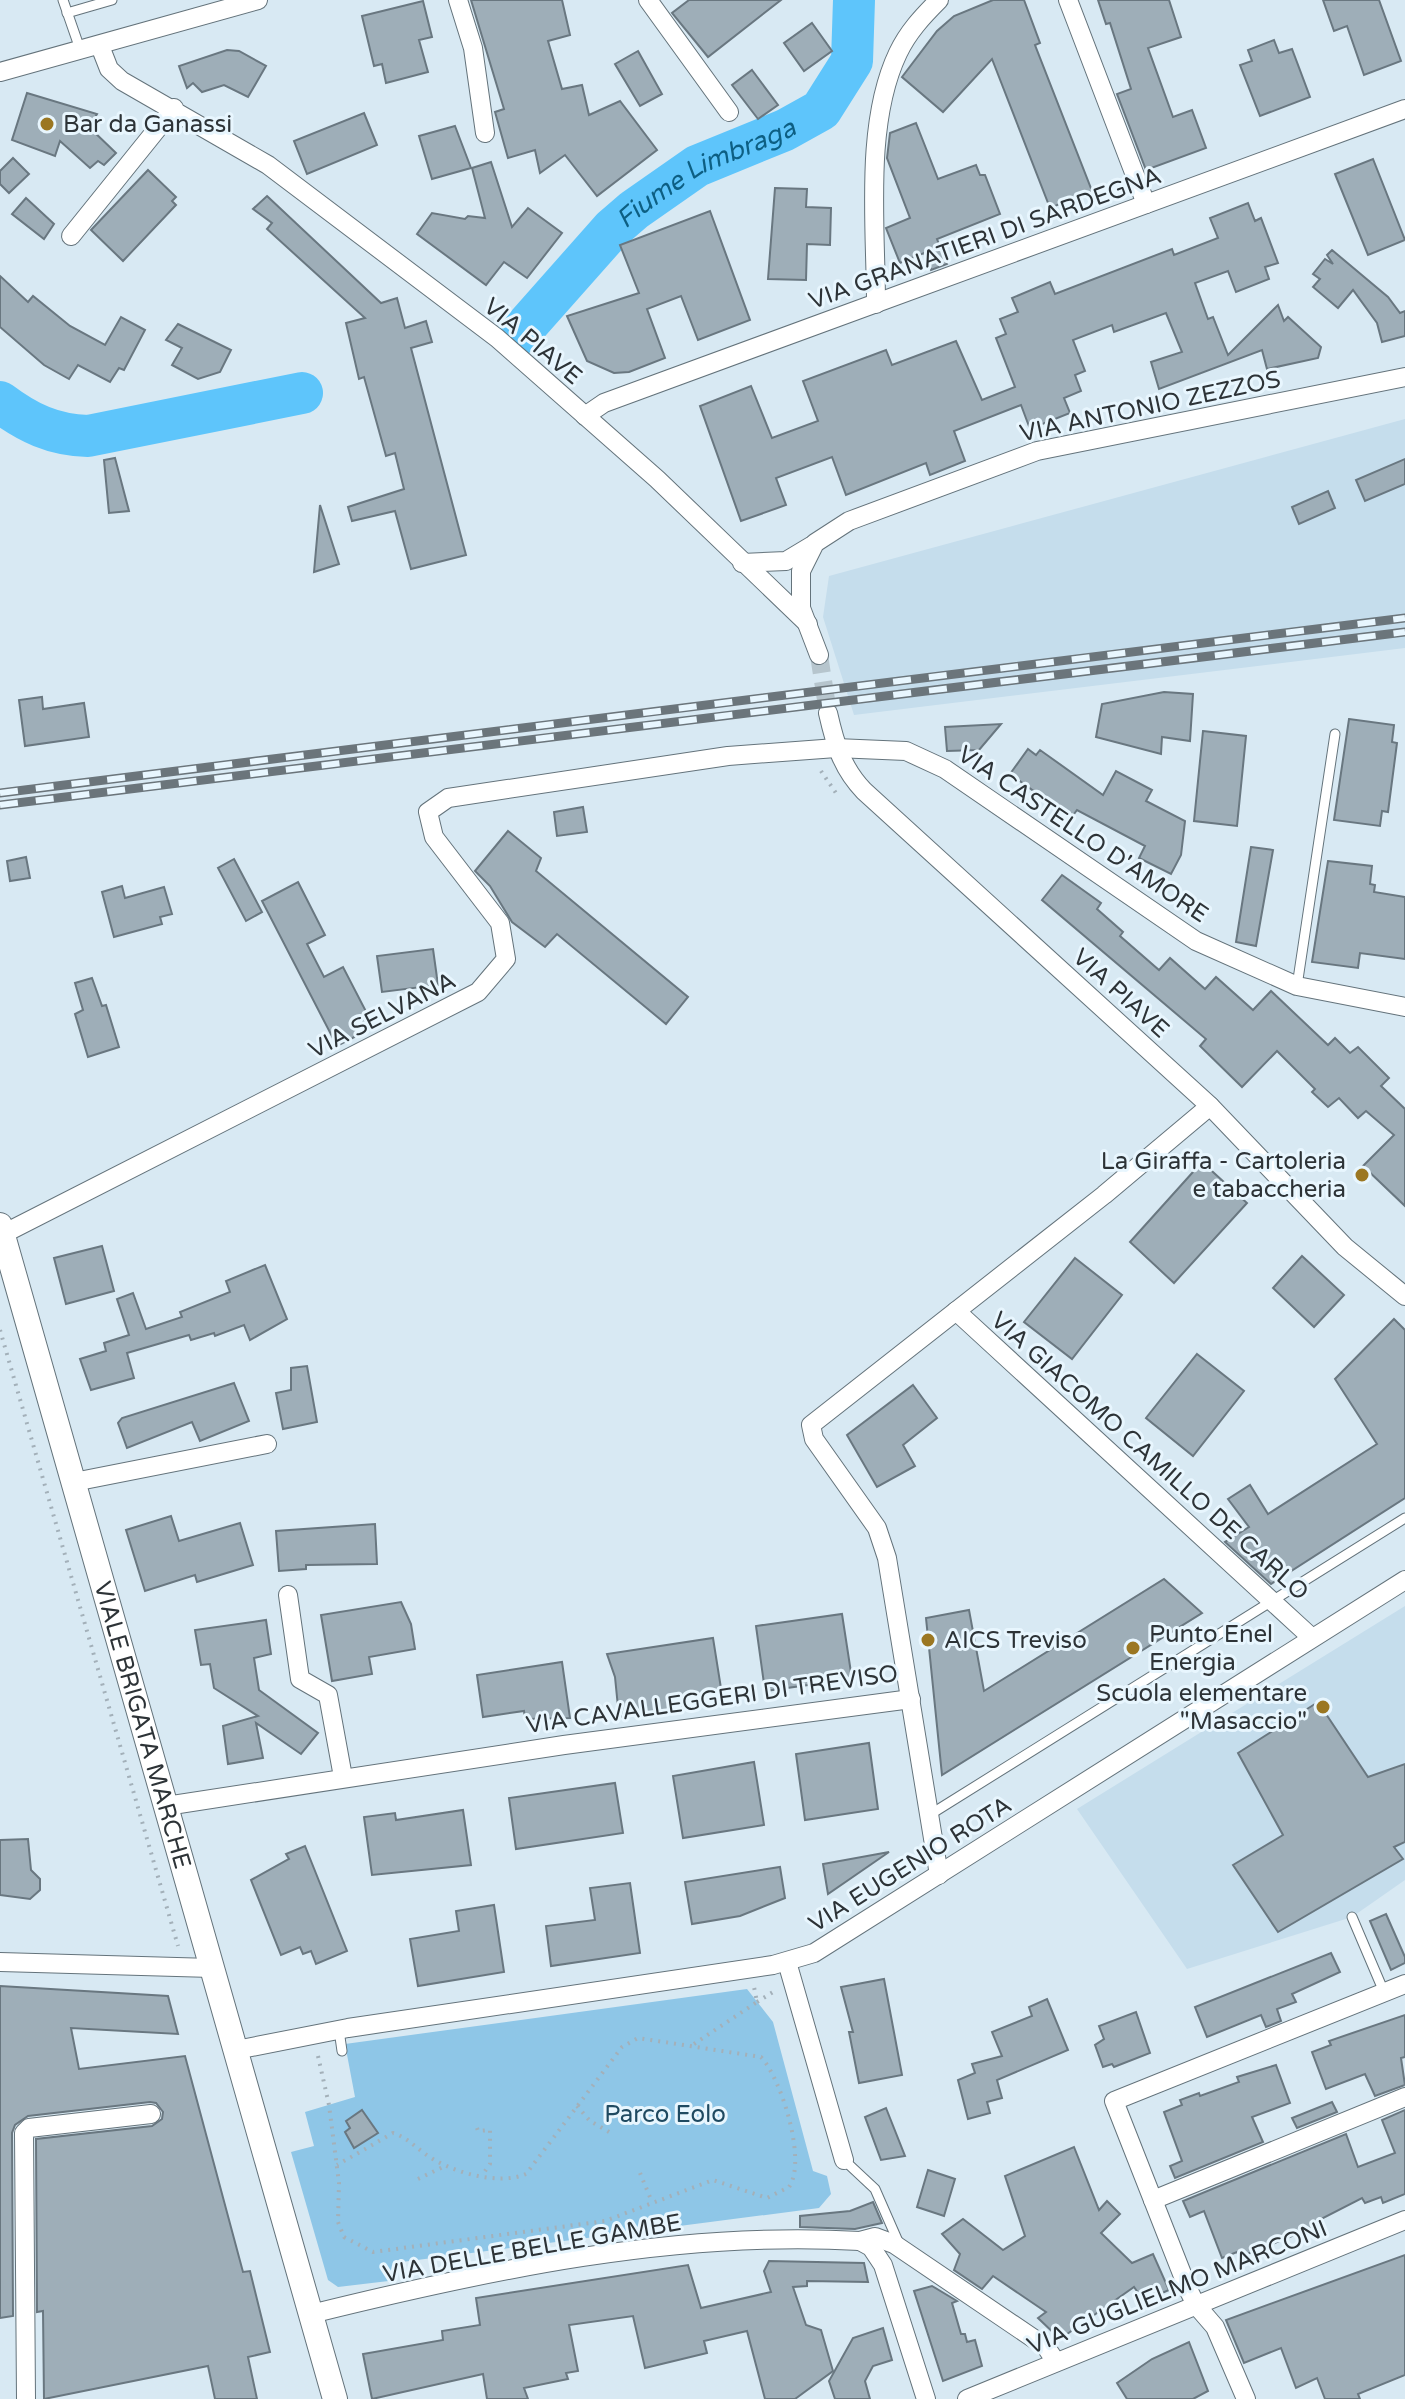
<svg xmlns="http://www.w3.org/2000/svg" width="1405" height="2399" viewBox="0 0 1405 2399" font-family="'Varela Round',sans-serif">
	<rect width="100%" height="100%" fill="#d8e9f3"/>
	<g fill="#c5ddec">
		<polygon points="1405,419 1405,648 854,715 823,617 829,576"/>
		<polygon points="1405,1606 1405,1880 1352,1917 1187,1969 1077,1809"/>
	</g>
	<polygon fill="#8ec6e7" points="747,1989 773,2022 813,2171 827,2176 831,2194 819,2208 394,2263 397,2280 338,2287 328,2280 291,2152 314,2146 305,2112 355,2097 345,2044"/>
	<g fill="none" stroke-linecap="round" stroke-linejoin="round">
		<g stroke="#5ec5fb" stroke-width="42">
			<path id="s1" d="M518,335L612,229L634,210L697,166L785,130L821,110L852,61L854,0"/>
			<path d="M0,402C28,423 53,435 88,436L302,393"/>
		</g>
	</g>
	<g fill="#9eaeb8" stroke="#697780" stroke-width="2">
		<polygon points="471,0 562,0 570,35 548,41 562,89 582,85 589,115 620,101 657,150 597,196 565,155 540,173 535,150 508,158 495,112 504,109"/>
		<polygon points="689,0 781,0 708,57 672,13"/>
		<polygon points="993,0 1024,0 1040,43 1035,45 1092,191 1050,208 992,59 943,112 902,77 937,31 954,16"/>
		<polygon points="1098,0 1169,0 1181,37 1148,48 1173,117 1192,110 1206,148 1146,170 1117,94 1131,89 1110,23 1106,24"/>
		<polygon points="1323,0 1379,0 1401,61 1364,75 1347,26 1334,31"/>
		<polygon points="423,1 432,37 419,40 428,72 386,83 382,64 374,66 362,16"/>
		<polygon points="812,23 832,51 804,71 784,43"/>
		<polygon points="1274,40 1279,53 1292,49 1310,97 1260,116 1240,65 1252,61 1248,50"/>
		<polygon points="227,50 239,51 266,66 248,97 224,85 202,92 193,83 187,88 179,66"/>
		<polygon points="638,51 662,94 640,106 615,64"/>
		<polygon points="752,70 778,105 758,119 732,85"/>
		<polygon points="27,93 97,114 89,127 116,153 104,165 98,161 90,168 60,141 55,156 12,140"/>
		<polygon points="364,113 377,145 307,174 294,141"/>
		<polygon points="916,123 938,179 976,165 980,175 985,175 1000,214 937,239 947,264 931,270 924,253 900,263 886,228 910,218 887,158 890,133"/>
		<polygon points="455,126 471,168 432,179 419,136"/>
		<polygon points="13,158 29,174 9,193 0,184 0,171"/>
		<polygon points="1373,159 1405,240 1368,255 1335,174"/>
		<polygon points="491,162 512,227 528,208 562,233 527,278 504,262 486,285 417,234 432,213 465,219 468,216 485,218 472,168"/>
		<polygon points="148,170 176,197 172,201 176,205 123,261 91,230"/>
		<polygon points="775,188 807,189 806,207 831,208 830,245 807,244 806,280 768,279"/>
		<polygon points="267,196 381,303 397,298 405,328 426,321 432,342 411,348 466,555 411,569 395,511 352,521 348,507 404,489 395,453 386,456 364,377 359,379 346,323 365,318 267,229 272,223 253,209"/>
		<polygon points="26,198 54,224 44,239 12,214"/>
		<polygon points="1248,203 1255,221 1261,218 1278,263 1265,267 1269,279 1236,292 1228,271 1195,283 1208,319 1213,317 1228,355 1278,305 1284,321 1288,317 1321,347 1318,358 1267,369 1262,350 1159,389 1151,362 1182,352 1166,313 1114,332 1112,325 1073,340 1085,371 1075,375 1081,391 1064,398 1070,413 1030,429 1021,405 954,431 965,461 930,475 926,463 846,495 832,457 776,478 786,505 741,521 700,406 751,386 772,438 818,421 803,381 886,350 892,365 956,341 982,400 1015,387 996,338 1006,334 1000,319 1018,312 1012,298 1050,282 1055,294 1172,249 1174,255 1218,238 1210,218"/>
		<polygon points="710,211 750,320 698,340 681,296 647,309 665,358 629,372 614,373 587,361 567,316 639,293 620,245"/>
		<polygon points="1332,250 1388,297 1400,313 1405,311 1405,336 1382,342 1377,323 1353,290 1338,308 1313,287 1320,279 1313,274 1325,259 1333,264 1327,255"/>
		<polygon points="0,276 28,302 33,296 70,326 105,345 121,317 145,330 124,370 119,368 110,382 78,365 69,379 44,365 0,327"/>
		<polygon points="178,324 231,350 220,372 198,379 172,365 182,348 166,340"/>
		<polygon points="115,458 129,511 109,513 104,460"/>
		<polygon points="1405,459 1405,484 1365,501 1356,480"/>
		<polygon points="1328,491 1335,508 1299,524 1292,507"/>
		<polygon points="320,505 339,564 314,572"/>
		<polygon points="1164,692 1193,694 1190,741 1162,737 1161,754 1096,737 1102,704"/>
		<polygon points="42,697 43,709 84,703 89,737 25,746 19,700"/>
		<polygon points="1349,719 1394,725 1392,742 1397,743 1388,812 1382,811 1380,826 1334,820"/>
		<polygon points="1001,724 979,750 947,751 945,727"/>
		<polygon points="1203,731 1246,736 1237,826 1194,821"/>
		<polygon points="1028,749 1036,755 1040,750 1103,795 1116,771 1152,790 1146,801 1185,821 1181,855 1171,874 1139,858 1145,846 1077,810 1071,818 1010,774"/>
		<polygon points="583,807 587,832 557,836 554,812"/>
		<polygon points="508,831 541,858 536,871 688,997 666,1024 557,934 545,947 512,922 490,886 475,871"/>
		<polygon points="1251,847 1273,850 1256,946 1236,942"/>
		<polygon points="26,857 30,878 10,881 7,861"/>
		<polygon points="234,859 262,912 246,921 218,868"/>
		<polygon points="1328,861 1372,866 1370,884 1375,885 1374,892 1405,897 1405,959 1360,953 1358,968 1312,962"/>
		<polygon points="1062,875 1101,903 1097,909 1123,932 1120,936 1159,970 1170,958 1205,989 1216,977 1253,1010 1271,991 1328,1045 1335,1038 1350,1053 1358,1047 1389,1078 1381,1086 1405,1109 1405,1206 1363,1166 1394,1135 1366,1111 1358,1118 1339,1098 1328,1107 1312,1092 1315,1089 1277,1051 1242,1087 1200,1046 1206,1039 1042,900"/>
		<polygon points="298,882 325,935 307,944 324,977 343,967 374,1027 337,1046 262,901"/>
		<polygon points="122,886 125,898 164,887 172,914 160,917 162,924 114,937 102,892"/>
		<polygon points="433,949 438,985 382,992 377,956"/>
		<polygon points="92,978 102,1006 106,1005 119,1047 88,1057 75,1014 83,1010 75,983"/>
		<polygon points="1202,1162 1247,1203 1174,1283 1130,1242"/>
		<polygon points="102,1246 114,1291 66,1304 54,1258"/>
		<polygon points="1302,1256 1344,1295 1314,1327 1273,1288"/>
		<polygon points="1075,1258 1122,1295 1072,1359 1024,1322"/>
		<polygon points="265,1265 287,1319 250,1340 244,1325 215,1336 214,1333 191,1340 189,1335 127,1353 134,1378 91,1390 80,1359 106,1351 104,1343 129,1335 117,1299 133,1293 146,1329 182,1317 180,1312 230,1292 226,1281"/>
		<polygon points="1394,1319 1405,1330 1405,1498 1271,1584 1225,1542 1249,1527 1228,1499 1250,1485 1268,1514 1377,1444 1335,1379"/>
		<polygon points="1197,1354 1244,1391 1193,1456 1146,1418"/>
		<polygon points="307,1366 317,1422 283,1429 276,1393 291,1390 291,1368"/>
		<polygon points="234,1383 249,1421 200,1441 192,1422 127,1448 118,1423 122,1418"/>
		<polygon points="913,1385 937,1418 903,1445 915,1466 877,1487 847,1435"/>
		<polygon points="171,1516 179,1541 240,1523 253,1565 197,1582 195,1575 145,1591 126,1530"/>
		<polygon points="375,1524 377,1564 306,1565 306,1569 279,1571 276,1531"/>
		<polygon points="1164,1579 1202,1613 942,1775 926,1618 969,1610 984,1691"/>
		<polygon points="401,1602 411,1624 415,1649 369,1657 372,1674 332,1681 321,1615"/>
		<polygon points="842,1614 852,1679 765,1691 756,1626"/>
		<polygon points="266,1620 271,1654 254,1658 259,1690 318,1733 301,1754 256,1723 263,1758 228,1764 223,1726 258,1716 214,1688 210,1664 201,1665 195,1630"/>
		<polygon points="713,1638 723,1701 619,1717 615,1677 607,1654"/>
		<polygon points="562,1662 570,1718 525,1719 524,1711 483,1717 477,1675"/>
		<polygon points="1318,1702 1368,1777 1405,1764 1405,1842 1394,1847 1403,1859 1278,1932 1233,1865 1283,1835 1238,1753"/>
		<polygon points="869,1743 878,1809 805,1820 796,1754"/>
		<polygon points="754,1762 764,1825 683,1838 673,1776"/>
		<polygon points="615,1783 623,1833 516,1849 509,1798"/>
		<polygon points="463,1810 471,1865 372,1875 364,1817 395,1813 396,1820"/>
		<polygon points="28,1839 31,1870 40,1879 40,1890 30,1899 0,1895 0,1840"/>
		<polygon points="305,1846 347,1951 316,1964 311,1951 303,1954 300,1947 281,1955 251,1880 289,1859 286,1854"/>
		<polygon points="889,1852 828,1894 823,1864"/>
		<polygon points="780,1867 785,1898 740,1916 692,1924 685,1882"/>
		<polygon points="630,1883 640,1953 551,1966 546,1926 595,1920 590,1888"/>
		<polygon points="494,1905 504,1972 418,1986 410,1939 459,1931 456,1911"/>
		<polygon points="1386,1914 1405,1957 1405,1963 1391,1970 1370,1921"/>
		<polygon points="1331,1953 1340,1972 1292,1994 1296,2002 1277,2009 1281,2021 1266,2027 1261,2015 1207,2037 1195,2007"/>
		<polygon points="884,1979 902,2075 859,2083 849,2032 853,2032 841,1987"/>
		<polygon points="0,1986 168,1996 178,2034 71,2028 79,2069 185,2056 243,2272 250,2271 270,2352 248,2357 257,2399 215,2399 208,2366 44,2399 43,2311 37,2312 36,2139 152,2126 162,2119 163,2112 156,2103 150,2102 28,2116 15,2125 12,2133 13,2316 0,2318"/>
		<polygon points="1047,1999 1068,2050 997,2080 1002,2098 987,2102 990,2113 968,2119 958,2080 975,2073 972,2064 1002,2056 992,2032 1032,2016 1029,2007"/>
		<polygon points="1136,2012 1150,2053 1114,2067 1112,2064 1103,2067 1095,2045 1104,2039 1099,2026"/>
		<polygon points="1405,2015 1405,2057 1401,2058 1405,2085 1375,2096 1365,2074 1326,2089 1312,2052 1331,2045 1329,2041"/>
		<polygon points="1276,2065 1290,2103 1252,2117 1263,2142 1175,2178 1170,2166 1182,2161 1164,2112 1182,2105 1180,2100 1199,2093 1200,2096 1239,2082 1237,2077"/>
		<polygon points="1332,2102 1337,2112 1297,2128 1292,2118"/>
		<polygon points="886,2108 905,2156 881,2160 865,2117"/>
		<polygon points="362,2110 378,2133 354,2148 345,2132 350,2128 346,2121"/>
		<polygon points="1405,2110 1405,2194 1383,2203 1381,2197 1365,2203 1362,2198 1321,2219 1322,2224 1240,2257 1237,2252 1222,2258 1204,2211 1190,2217 1183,2201 1346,2134 1358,2167 1395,2153 1382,2120"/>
		<polygon points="1074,2147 1099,2210 1107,2201 1120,2214 1101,2233 1132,2263 1153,2254 1169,2290 1144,2301 1134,2287 1060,2339 1038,2318 1046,2312 993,2276 982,2289 954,2270 960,2254 942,2234 963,2219 1003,2250 1025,2236 1005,2176"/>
		<polygon points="928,2170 955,2179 944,2216 917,2207"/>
		<polygon points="873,2202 882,2223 855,2229 800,2227 800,2216 850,2211"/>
		<polygon points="1405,2255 1405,2375 1358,2394 1360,2399 1325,2399 1317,2378 1296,2388 1281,2348 1244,2363 1226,2320"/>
		<polygon points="769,2261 864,2263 868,2282 807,2281 807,2286 793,2287 806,2325 821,2330 833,2371 795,2399 765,2399 747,2331 704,2341 707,2353 645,2368 633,2316 569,2325 578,2371 566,2373 568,2379 524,2388 528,2399 487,2399 483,2374 372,2399 363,2354 443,2340 442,2331 480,2325 476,2298 688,2265 701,2308 771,2292 764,2271"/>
		<polygon points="932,2286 957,2301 952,2303 961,2334 965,2334 967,2342 975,2340 982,2366 943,2381 914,2291"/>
		<polygon points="883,2328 892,2360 873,2366 865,2381 870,2399 835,2399 829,2381 853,2338"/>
		<polygon points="1189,2342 1208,2391 1193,2399 1127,2399 1117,2383 1152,2359"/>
	</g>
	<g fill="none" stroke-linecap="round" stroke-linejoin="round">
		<polyline stroke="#b6c5cd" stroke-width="18" stroke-dasharray="18 9" stroke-linecap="butt" points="819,655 828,713"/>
		<g stroke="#64737b" stroke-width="11">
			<g id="service">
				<polyline points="63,0 80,49"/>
				<polyline points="67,13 112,0"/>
				<polyline points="1297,986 1335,734"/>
				<polyline points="931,1814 1405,1518"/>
				<polyline points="1352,1917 1384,1992"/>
				<polyline points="339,2030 342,2051"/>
				<polyline points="844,2160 875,2189 900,2246"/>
			</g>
		</g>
		<g stroke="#64737b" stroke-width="20">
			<g id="minor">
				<polyline points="458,0 473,48 485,133"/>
				<polyline points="648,0 729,112"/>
				<polyline points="1068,0 1146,204"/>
				<polyline points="100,46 109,69 122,81 268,165 497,338 657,479 808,624"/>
				<polyline points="0,72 258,0"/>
				<polyline points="71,236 174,108"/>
				<path d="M876,304C876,227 864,124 898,53C908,32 922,17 939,0"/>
				<polyline points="585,416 604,403 1405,109"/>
				<polyline points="742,563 786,561 811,546"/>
				<polyline points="819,655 801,608 801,571 815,543 849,521 1037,451 1405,377"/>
				<path d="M828,713C835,744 842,768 864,791L1210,1106L1345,1247L1405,1296"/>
				<polyline points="3,1234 478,992 506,959 500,923 434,837 428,812 448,798 728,756 836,748 906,751 945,769 1196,941 1297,986 1405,1007"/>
				<polyline points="956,1311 1311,1637"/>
				<polyline points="74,1482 267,1444"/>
				<polyline points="288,1595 300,1679 328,1695 343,1777"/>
				<polyline points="166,1806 564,1745 911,1699"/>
				<polyline points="939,1875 887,1558 877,1528 814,1439 811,1425 1104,1195 1210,1106"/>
				<polyline points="0,1962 212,1968"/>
				<polyline points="787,1962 844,2160"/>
				<polyline points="236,2050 348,2028 773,1965 814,1953 1405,1580"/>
				<polyline points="1153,2200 1405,2097"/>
				<polyline points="860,2241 871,2247 883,2265 926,2399"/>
				<path d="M311,2314C489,2270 676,2230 860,2241L875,2237L894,2244L1046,2347L1056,2362"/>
				<polyline points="26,2399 24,2133 29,2128 151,2114"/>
				<polyline points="967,2399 1405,2220"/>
				<polyline points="1246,2399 1215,2327 1196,2305 1188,2289 1114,2101 1405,1984"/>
			</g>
		</g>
		<g stroke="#64737b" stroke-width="26">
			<g id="tertiary">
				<path id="s2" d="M0,1225L335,2399"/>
			</g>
		</g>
		<g stroke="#a3b0b9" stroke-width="4" stroke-dasharray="2 6" stroke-linecap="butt">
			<polyline points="821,771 838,796"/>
			<polyline points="0,1330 178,1946"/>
			<polyline points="757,2002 773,1992"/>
			<polyline points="694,2044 757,2002 754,1987"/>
			<path d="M318,2056L329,2105L339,2183L338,2222L344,2237L373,2252L605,2221L713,2180L767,2198L789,2187C807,2161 782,2080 761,2057L638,2038L622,2047L526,2174C498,2186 449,2172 424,2153C413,2145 406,2137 393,2133L337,2165"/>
			<polyline points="577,2106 590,2121 609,2132"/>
			<polyline points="477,2128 478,2131 490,2130 490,2164 483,2174"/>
			<polyline points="640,2173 652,2202"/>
			<polyline points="418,2179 445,2166"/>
		</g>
		<use href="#service" stroke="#fff" stroke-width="9"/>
		<use href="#minor" stroke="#fff" stroke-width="18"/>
		<use href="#tertiary" stroke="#fff" stroke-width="24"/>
		<g stroke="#6b757b" stroke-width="9">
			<g id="rail">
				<polyline points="0,793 1405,618"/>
				<polyline points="0,805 1405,632"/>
			</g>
		</g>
		<use href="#rail" stroke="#e8f6fe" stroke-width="6" stroke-dasharray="18" stroke-linecap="butt"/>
	</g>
	<g fill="#9b7722" stroke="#e8f6fe" stroke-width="3">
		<circle cx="47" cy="124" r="8"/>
		<circle cx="1362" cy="1175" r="8"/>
		<circle cx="928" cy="1640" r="8"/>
		<circle cx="1133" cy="1648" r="8"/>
		<circle cx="1323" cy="1707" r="8"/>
	</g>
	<g text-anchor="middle" stroke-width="6" stroke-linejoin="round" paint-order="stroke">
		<g font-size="24" fill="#2d3337" stroke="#e8f6fe" text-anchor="start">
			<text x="63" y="132">Bar da Ganassi</text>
			<text x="1346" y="1169" text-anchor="end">La Giraffa - Cartoleria<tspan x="1346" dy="28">e tabaccheria</tspan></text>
			<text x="1149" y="1642">Punto Enel<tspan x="1149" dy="28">Energia</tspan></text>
			<text x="944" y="1648">AICS Treviso</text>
			<text x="1307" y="1701" text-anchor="end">Scuola elementare<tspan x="1307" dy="28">"Masaccio"</tspan></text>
		</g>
		<g font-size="24" fill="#2d3337" stroke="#e8f6fe">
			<text transform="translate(985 238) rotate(-20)" y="8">VIA GRANATIERI DI SARDEGNA</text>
			<text transform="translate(533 341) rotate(40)" y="8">VIA PIAVE</text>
			<text transform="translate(1150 406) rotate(-12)" y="8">VIA ANTONIO ZEZZOS</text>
			<text transform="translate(1083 834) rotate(34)" y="8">VIA CASTELLO D'AMORE</text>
			<text transform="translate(1121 993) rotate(42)" y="8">VIA PIAVE</text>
			<text transform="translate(382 1015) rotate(-27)" y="8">VIA SELVANA</text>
			<text transform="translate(1150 1456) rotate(42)" y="8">VIA GIACOMO CAMILLO DE CARLO</text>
			<text transform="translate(712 1699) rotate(-8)" y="8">VIA CAVALLEGGERI DI TREVISO</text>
			<text dy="8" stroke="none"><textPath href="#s2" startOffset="520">VIALE BRIGATA MARCHE</textPath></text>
			<text transform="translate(910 1864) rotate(-32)" y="8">VIA EUGENIO ROTA</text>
			<text transform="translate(532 2248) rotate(-10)" y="8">VIA DELLE BELLE GAMBE</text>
			<text transform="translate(1177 2287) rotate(-22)" y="8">VIA GUGLIELMO MARCONI</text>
		</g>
		<g font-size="24" fill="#1f4a61" stroke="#e8f6fe">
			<text x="665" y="2122">Parco Eolo</text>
		</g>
		<g font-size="26" font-style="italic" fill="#0d5f83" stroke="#e8f6fe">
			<text dy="9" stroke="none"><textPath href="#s1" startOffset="252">Fiume Limbraga</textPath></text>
		</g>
	</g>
</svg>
